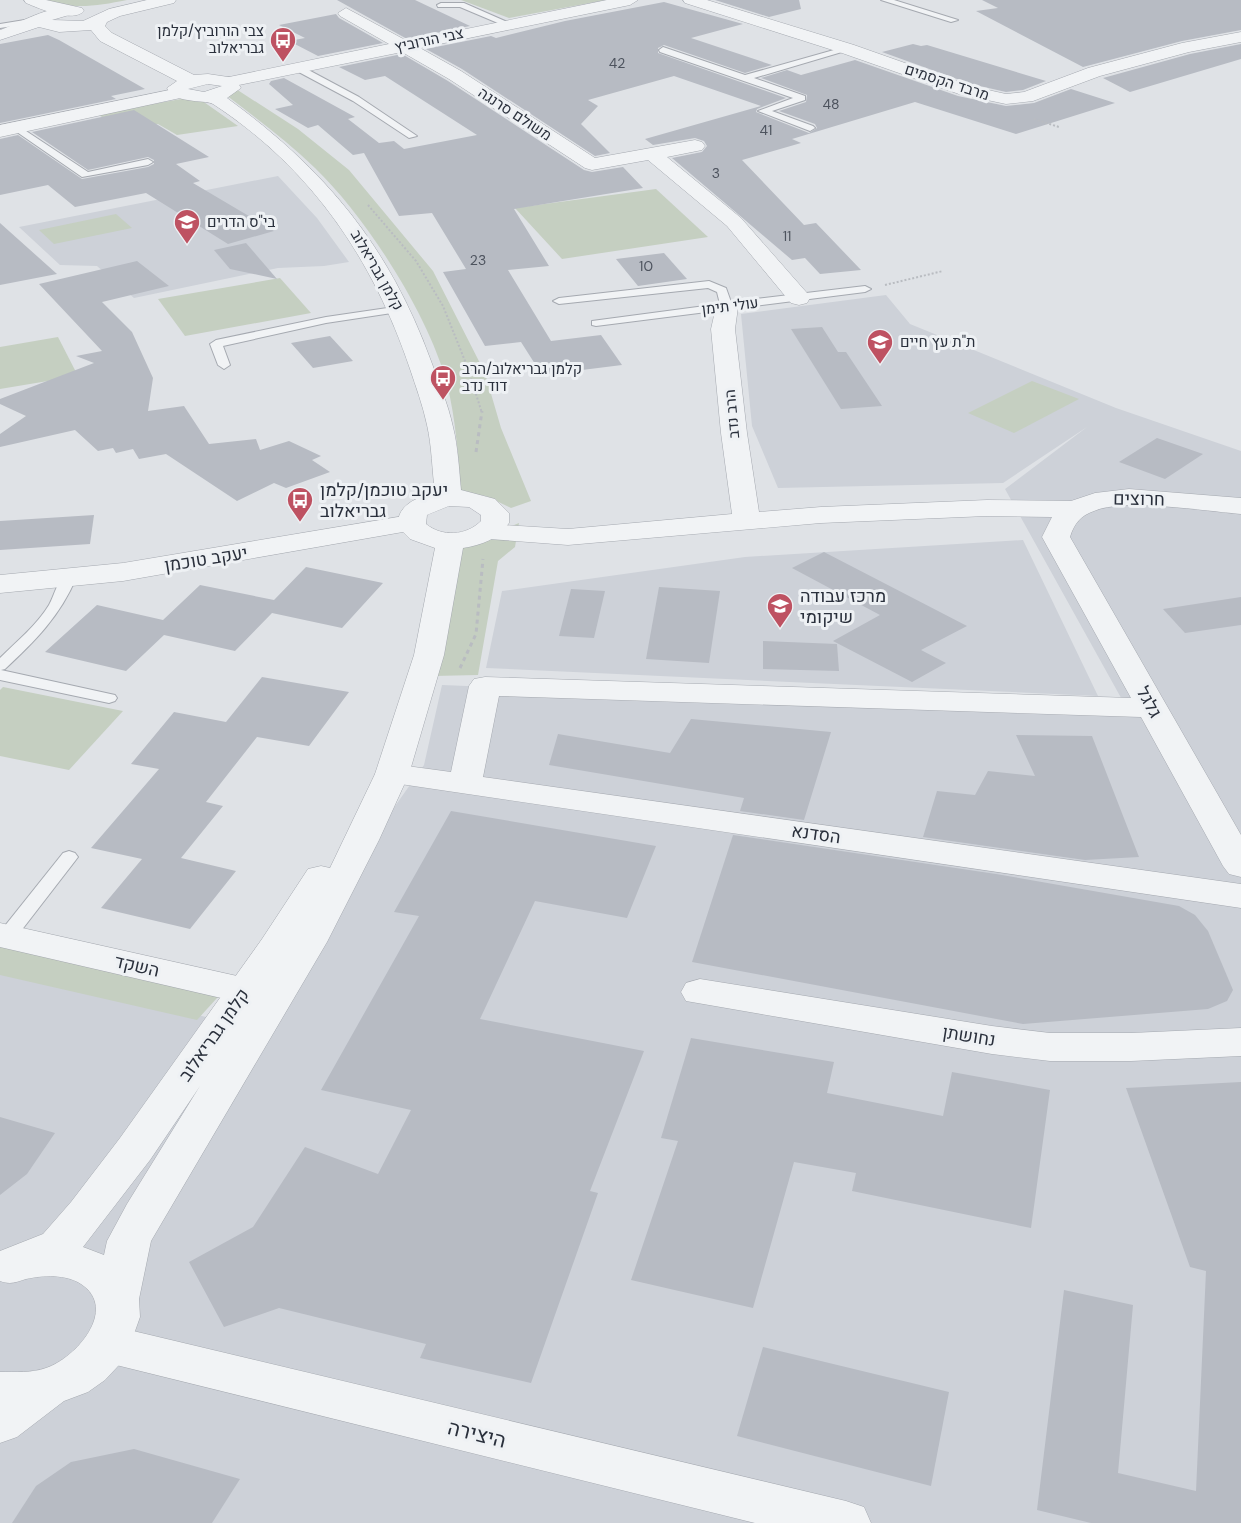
<svg xmlns="http://www.w3.org/2000/svg" width="1241" height="1523" viewBox="0 0 1241 1523" font-family="'DM Sans',Heebo,sans-serif">
	<rect width="100%" height="100%" fill="#dfe2e6"/>
	<g fill="#cdd1d8">
		<polygon points="278,176 317,218 349,262 324,266 278,268 134,298 97,266 60,265 19,227"/>
		<polygon points="886,295 910,324 1116,408 1241,451 1241,1523 0,1523 0,968 265,1031 393,809 424,765 442,685 1130,714 1005,489 1087,427 1003,483 778,488 752,426 741,314"/>
		<polygon points="1023,540 1098,696 486,668 502,591 745,557"/>
	</g>
	<g fill="#c5cfc1">
		<path d="M44,0H127C97,6 73,10 44,0Z"/>
		<polygon points="461,0 606,0 509,18"/>
		<path d="M236,89L298,129L349,170L433,271L485,373L501,428L531,501L511,508L486,496L461,493C458,456 456,420 447,384C429,315 366,217 315,168C287,141 257,119 226,95Z"/>
		<polygon points="181,99 201,100 238,126 177,135 158,124 124,130 97,114"/>
		<polygon points="656,189 708,237 562,259 515,208"/>
		<polygon points="116,214 132,228 54,244 39,230"/>
		<polygon points="280,278 311,313 185,336 158,299"/>
		<polygon points="58,337 78,376 0,389 0,347"/>
		<polygon points="1032,381 1079,399 1014,433 968,413"/>
		<polygon points="519,523 515,547 498,561 478,675 433,676 461,547"/>
		<polygon points="3,687 123,711 69,770 0,756 0,690"/>
		<polygon points="0,937 227,987 197,1020 0,975"/>
	</g>
	<g fill="#b7bbc3">
		<polygon points="337,0 415,0 470,26 407,39"/>
		<polygon points="715,0 799,0 801,9 769,17"/>
		<polygon points="982,0 1241,0 1241,30 1182,41 1083,67 976,11 998,8"/>
		<polygon points="664,2 743,24 691,38 772,65 745,73 664,45 658,48 658,53 786,98 757,109 756,112 809,133 817,128 815,124 779,111 806,102 807,95 761,78 787,70 801,75 855,60 958,96 1006,106 1034,103 1071,89 1115,103 1016,134 915,102 792,139 801,143 742,160 804,225 816,223 861,270 820,274 805,258 792,260 672,158 702,152 707,146 704,141 695,138 653,145 645,139 761,106 674,76 588,100 598,106 581,124 610,153 595,156 462,69 426,49 491,36 496,38 565,21"/>
		<polygon points="336,14 339,18 383,43 318,56 289,41 305,38 279,25"/>
		<polygon points="48,35 59,40 145,89 111,96 116,99 0,123 0,44"/>
		<polygon points="913,44 921,46 927,45 1046,81 1023,90 1006,92 971,84 882,52"/>
		<polygon points="1241,44 1241,59 1130,92 1103,78 1190,54"/>
		<polygon points="402,54 448,81 584,170 592,172 623,167 643,188 514,209 549,266 508,270 551,341 601,335 622,365 542,375 521,342 485,346 443,272 466,269 432,213 399,216 364,153 353,155 318,125 308,128 275,109 293,105 269,84 271,81 284,78 355,117 348,119 379,143 394,141 404,149 477,135 385,76 365,80 339,67"/>
		<polygon points="134,110 209,157 176,164 200,181 193,183 274,231 228,244 146,193 75,207 48,185 0,195 0,139 18,135 82,179 148,167 154,164 154,160 148,157 88,170 32,132"/>
		<polygon points="0,223 57,274 0,285"/>
		<polygon points="246,243 277,279 230,269 214,250"/>
		<polygon points="664,253 687,279 638,286 616,259"/>
		<polygon points="137,261 169,286 102,302 132,332 153,378 148,411 184,406 209,444 256,439 260,450 289,441 321,456 312,460 330,472 286,488 274,483 237,501 166,454 139,459 133,449 116,453 113,448 98,451 75,430 0,447 0,434 26,416 0,404 0,399 94,363 76,356 102,351 39,284"/>
		<polygon points="822,327 838,352 846,352 882,406 841,409 791,329"/>
		<polygon points="330,336 353,361 313,368 291,343"/>
		<polygon points="1157,438 1203,454 1165,479 1119,462"/>
		<polygon points="94,515 90,544 0,550 0,521"/>
		<polygon points="824,552 967,626 921,650 946,663 912,682 833,641 880,615 792,568"/>
		<polygon points="306,567 383,583 342,628 272,613 235,651 164,635 126,671 45,652 97,605 163,620 200,585 274,600"/>
		<polygon points="659,587 720,591 709,663 646,659"/>
		<polygon points="571,589 605,591 594,638 559,636"/>
		<polygon points="1241,597 1241,625 1185,633 1163,609"/>
		<polygon points="763,641 837,644 839,671 763,669"/>
		<polygon points="262,677 349,692 309,746 257,737 206,802 223,806 181,858 236,871 190,929 101,908 142,859 91,848 159,769 131,764 174,712 226,722"/>
		<polygon points="691,719 831,732 804,820 740,811 744,798 549,765 558,734 670,753"/>
		<polygon points="1016,735 1092,736 1139,857 1085,860 923,837 937,791 975,795 988,771 1035,776"/>
		<polygon points="451,811 656,846 627,918 535,901 480,1019 644,1051 590,1191 598,1193 531,1383 420,1358 426,1344 279,1308 224,1327 189,1262 253,1227 305,1147 378,1174 411,1110 321,1090 419,916 394,912"/>
		<polygon points="733,835 996,874 1179,906 1195,915 1208,931 1233,990 1227,1001 1208,1009 1023,1024 692,962"/>
		<polygon points="691,1038 834,1062 827,1093 943,1116 952,1072 1050,1090 1031,1228 852,1191 856,1173 794,1162 753,1308 631,1280 678,1141 661,1138"/>
		<polygon points="1241,1082 1241,1523 1091,1523 1037,1510 1064,1290 1133,1305 1118,1473 1196,1491 1206,1271 1190,1267 1126,1088"/>
		<polygon points="0,1117 55,1133 27,1174 0,1195"/>
		<polygon points="763,1347 949,1392 931,1486 737,1436"/>
		<polygon points="134,1449 240,1479 212,1523 12,1523 36,1486 71,1462"/>
	</g>
	<g fill="none" stroke-linecap="round" stroke-linejoin="round">
		<g stroke="#a5a9b0" stroke-width="2">
			<g id="service">
				<polygon points="881,0 894,0 958,20 951,22"/>
				<polygon points="441,3 464,3 512,24 505,26 460,7 438,7 437,5"/>
				<polygon points="37,18 41,20 40,22 0,28 0,24"/>
				<polygon points="663,47 745,75 848,46 852,49 754,78 805,96 805,100 772,111 813,126 815,128 810,131 758,111 793,98 660,52 659,50"/>
				<polygon points="295,66 301,66 359,97 417,136 409,138 353,101 295,70"/>
				<polygon points="17,125 88,172 148,159 153,162 148,165 82,177 14,130 14,126"/>
				<polygon points="709,281 726,288 731,302 865,286 871,289 865,292 596,326 592,325 592,321 720,304 717,292 708,288 559,304 553,301 559,298"/>
				<polygon points="401,306 405,307 405,311 326,323 223,346 230,365 224,369 218,365 210,344 216,340 326,317"/>
				<path d="M69,574L76,578C60,616 35,641 5,669L1,670L115,695L117,698L115,701L109,703L0,680V658C17,641 37,625 49,605C55,595 58,576 69,574Z"/>
				<polygon points="69,851 75,853 78,857 75,861 14,940 0,940 0,932 63,853"/>
			</g>
		</g>
		<g stroke="#a5a9b0" stroke-width="1">
			<g id="minor">
				<path d="M24,0H46L82,8L84,11C73,23 40,9 26,3Z"/>
				<polygon points="607,0 638,0 630,5 420,48 461,71 595,158 695,140 702,142 705,146 702,150 667,157 741,218 807,293 810,298 807,303 799,305 791,303 727,226 648,160 592,170 585,168 449,79 402,52 229,87 223,86 220,82 223,78 229,77 389,44 340,16 338,13 346,8 407,41"/>
				<polygon points="683,0 707,0 854,45 970,86 1006,94 1024,92 1088,68 1182,43 1241,32 1241,42 1189,52 1100,76 1033,101 1006,104 959,94 842,53 685,3"/>
				<polygon points="179,88 185,89 188,93 185,97 0,137 0,125"/>
				<path d="M727,300L735,302L738,307L735,329L747,433L759,512L821,507L987,500L1071,501L1095,493L1129,489L1241,498V514C1206,511 1123,498 1094,511C1080,516 1074,524 1070,537L1241,835V877L1229,874L1223,866L1141,717L499,696L483,777L1241,884V908L380,781L375,774L380,767L392,764L451,772L469,686L474,679L485,677L1131,698L1042,537L1052,517L987,516L821,523L568,545L476,538L472,532L476,526L486,524L568,529L732,514L721,433L711,329L716,307L719,302Z"/>
				<polygon points="410,515 420,517 424,523 420,529 123,581 0,593 0,575 123,563"/>
				<polygon points="0,923 273,984 287,988 292,997 287,1006 273,1010 0,947"/>
				<polygon points="700,979 992,1026 1050,1033 1131,1033 1241,1028 1241,1056 1131,1061 1050,1061 992,1054 686,1001 681,992 686,983"/>
				<polygon points="108,1325 846,1501 864,1507 871,1523 755,1523 108,1363 92,1357 85,1344 92,1331"/>
			</g>
		</g>
		<g stroke="#a5a9b0" stroke-width="1">
			<path id="tertiary" d="M147,0H176L174,3L120,16L107,22L105,26L112,33L194,75L208,74L235,78L241,88L227,98C326,170 389,246 431,361C439,383 448,404 453,427C458,447 459,469 461,490L495,499L509,513V523C498,539 482,545 463,548L444,655L409,774L379,840L327,942L151,1241L139,1299L140,1317L129,1348L119,1365L105,1380L88,1392L64,1401L17,1437L0,1443V1372C15,1372 32,1373 46,1368C76,1358 119,1309 81,1284C66,1274 43,1275 26,1279C16,1282 11,1285 0,1281V1251L43,1234L71,1202L120,1138L262,939L308,869L321,866L330,868L375,774L414,655L435,548L410,539L398,527C396,505 417,497 435,493C432,470 432,447 427,425C423,406 416,387 410,369C373,259 311,168 213,104C206,100 184,103 170,94L167,88L177,81L100,41L91,30L59,32L39,27L0,40V30C18,24 51,4 69,9L71,12L69,15L52,20L83,21L109,9ZM208,84L222,86L204,92L188,89ZM449,506L469,507L481,515V521C466,536 442,537 426,524L427,515ZM200,1086L127,1204L107,1241L104,1255L83,1247L150,1160Z"/>
		</g>
		<g stroke="#b9bcc1" stroke-width="2" stroke-dasharray="2 2" stroke-linecap="butt">
			<polyline points="1034,119 1059,127"/>
			<polyline points="368,205 416,261 443,306 467,366 482,413"/>
			<polyline points="885,285 943,271"/>
		</g>
		<g stroke="#b9bcc1" stroke-width="3" stroke-dasharray="4 4" stroke-linecap="butt">
			<polyline points="476,452 482,411"/>
			<polyline points="460,668 476,634 483,559"/>
		</g>
		<use href="#service" fill="#f1f3f5" fill-rule="evenodd"/>
		<use href="#minor" fill="#f1f3f5" fill-rule="evenodd"/>
		<use href="#tertiary" fill="#f1f3f5" fill-rule="evenodd"/>
	</g>
	<defs>
		<g id="bus-pin" transform="scale(1.35)"><path d="M0 17L-7.5 6A9.5 9.5 0 1 1 7.5 6Z" fill="#be5262" stroke="#eef1f4"/><path d="M-5-6H5V4H4V6H2V4H-2V6H-4V4H-5ZM-3.5-4V0h7V-4ZM-3.5 1.2v1.5H-2V1.2ZM2 1.2v1.5H3.5V1.2Z" fill="#fff"/></g>
		<g id="school-pin" transform="scale(1.35)"><path d="M0 17L-7.5 6A9.5 9.5 0 1 1 7.5 6Z" fill="#be5262" stroke="#eef1f4"/><path d="M0-5L7-2L0 1L-7-2ZM-4 1L0 2.5L4 1V4Q0 6-4 4Z" fill="#fff"/></g>
	</defs>
	<g fill-rule="evenodd">
		<use href="#bus-pin" x="283" y="40"/>
		<use href="#school-pin" x="187" y="222"/>
		<use href="#school-pin" x="880" y="342"/>
		<use href="#bus-pin" x="443" y="378"/>
		<use href="#bus-pin" x="300" y="500"/>
		<use href="#school-pin" x="780" y="606"/>
	</g>
	<g text-anchor="middle" stroke-width="6" stroke-linejoin="round" paint-order="stroke">
		<g font-size="14" fill="#4d535e">
			<text x="617" y="68">42</text>
			<text x="831" y="109">48</text>
			<text x="766" y="135">41</text>
			<text x="716" y="178">3</text>
			<text x="787" y="241">11</text>
			<text x="478" y="265">23</text>
			<text x="646" y="271">10</text>
		</g>
		<g font-size="15" fill="#2a303c" stroke="#eef1f4" text-anchor="start">
			<text x="264" y="36" text-anchor="end">צבי הורוביץ/קלמן<tspan x="264" dy="17">גבריאלוב</tspan></text>
			<text x="207" y="227">בי"ס הדרים</text>
			<text x="900" y="347">ת"ת עץ חיים</text>
			<text x="462" y="374">קלמן גבריאלוב/הרב<tspan x="462" dy="17">דוד נדב</tspan></text>
		</g>
		<g font-size="15" fill="#2a303c" stroke="#eef1f4">
			<text transform="translate(429 40) rotate(-12)" y="5">צבי הורוביץ</text>
			<text transform="translate(947 82) rotate(18)" y="5">מרבד הקסמים</text>
			<text transform="translate(515 114) rotate(33)" y="5">משולם סרנגה</text>
			<text transform="translate(377 270) rotate(60)" y="5">קלמן גבריאלוב</text>
			<text transform="translate(730 306) rotate(-7)" y="5">עולי תימן</text>
			<text transform="translate(732 414) rotate(-95)" y="5">הרב נדב</text>
		</g>
		<g font-size="18" fill="#2a303c" stroke="#eef1f4" text-anchor="start">
			<text x="320" y="496">יעקב טוכמן/קלמן<tspan x="320" dy="21">גבריאלוב</tspan></text>
			<text x="800" y="602">מרכז עבודה<tspan x="800" dy="21">שיקומי</tspan></text>
		</g>
		<g font-size="18" fill="#2a303c" stroke="#eef1f4">
			<text transform="translate(1139 499) rotate(1)" y="6">חרוצים</text>
			<text transform="translate(206 559) rotate(-9)" y="6">יעקב טוכמן</text>
			<text transform="translate(1149 702) rotate(61)" y="6">גלגל</text>
			<text transform="translate(816 834) rotate(8)" y="6">הסדנא</text>
			<text transform="translate(137 966) rotate(13)" y="6">השקד</text>
			<text transform="translate(214 1035) rotate(-55)" y="6">קלמן גבריאלוב</text>
			<text transform="translate(969 1036) rotate(9)" y="6">נחושתן</text>
		</g>
		<g font-size="21" fill="#2a303c" stroke="#eef1f4">
			<text transform="translate(477 1434) rotate(14)" y="7">היצירה</text>
		</g>
	</g>
</svg>
